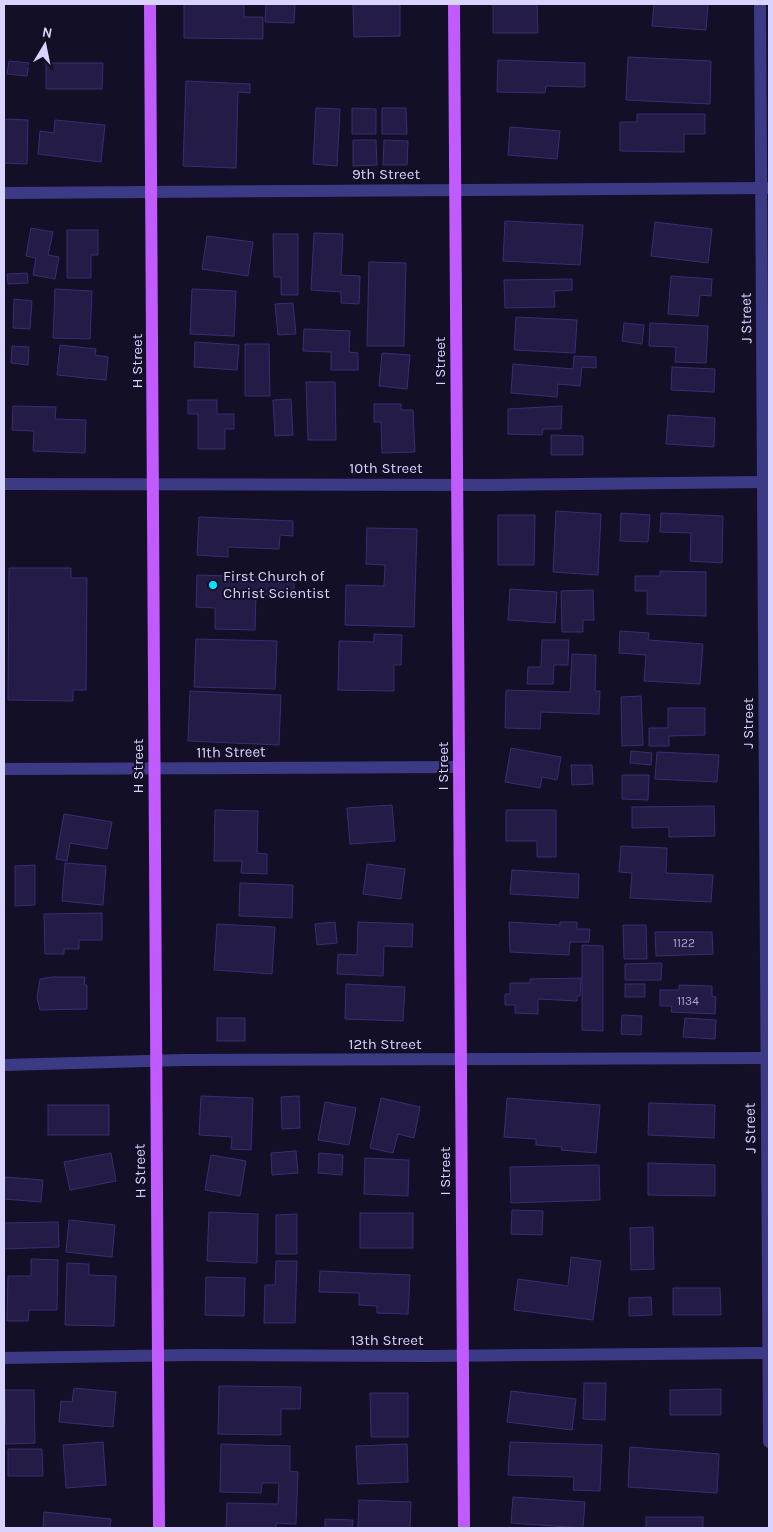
<svg xmlns="http://www.w3.org/2000/svg" width="773" height="1532" viewBox="0 0 773 1532" font-family="Karla,sans-serif">
	<rect width="100%" height="100%" fill="#130f26"/>
	<g fill="#241b47" stroke="#3b2d73">
		<polygon points="184,4 244,4 244,17 263,17 263,39 184,38"/>
		<polygon points="266,4 295,4 294,23 265,22"/>
		<polygon points="493,4 537,4 538,33 493,33"/>
		<polygon points="654,4 708,4 706,30 652,26"/>
		<polygon points="353,5 400,5 400,36 354,37"/>
		<polygon points="628,57 711,61 710,104 626,100"/>
		<polygon points="498,60 585,63 585,87 546,86 545,93 497,92"/>
		<polygon points="9,61 29,63 27,76 7,74"/>
		<polygon points="46,63 103,63 102,89 46,89"/>
		<polygon points="186,81 250,84 250,93 238,92 236,168 183,166"/>
		<polygon points="316,108 340,109 337,166 313,164"/>
		<polygon points="352,108 376,109 376,134 352,134"/>
		<polygon points="382,108 406,108 407,134 382,134"/>
		<polygon points="637,114 705,114 705,134 684,134 684,152 620,151 620,122 637,122"/>
		<polygon points="4,119 28,120 27,164 4,163"/>
		<polygon points="55,120 105,125 101,162 38,154 40,131 54,133"/>
		<polygon points="510,127 560,131 557,159 508,155"/>
		<polygon points="353,140 376,140 377,165 353,166"/>
		<polygon points="384,140 408,141 407,165 383,165"/>
		<polygon points="505,221 583,225 580,265 503,261"/>
		<polygon points="655,222 712,229 708,263 651,256"/>
		<polygon points="31,228 53,232 48,255 59,257 55,279 33,275 36,258 26,256"/>
		<polygon points="67,230 98,230 98,255 91,255 91,278 67,278"/>
		<polygon points="314,233 343,234 341,275 360,276 359,304 341,303 341,292 311,290"/>
		<polygon points="273,234 298,234 298,295 281,295 281,277 274,277"/>
		<polygon points="207,236 253,242 248,276 202,269"/>
		<polygon points="369,262 406,263 404,346 367,346"/>
		<polygon points="27,273 28,283 8,284 7,274"/>
		<polygon points="671,276 712,279 711,296 700,295 698,316 668,314"/>
		<polygon points="572,279 572,290 554,291 555,307 505,308 504,280"/>
		<polygon points="55,289 92,291 90,339 53,338"/>
		<polygon points="192,289 236,291 234,336 190,334"/>
		<polygon points="14,299 32,301 30,329 13,328"/>
		<polygon points="293,303 296,334 278,335 275,304"/>
		<polygon points="516,317 577,320 575,353 514,350"/>
		<polygon points="624,323 644,325 642,344 622,341"/>
		<polygon points="650,323 708,326 706,363 675,362 676,347 649,346"/>
		<polygon points="304,329 350,331 349,352 358,353 358,370 331,370 331,352 303,351"/>
		<polygon points="195,342 239,345 237,370 194,367"/>
		<polygon points="245,344 269,344 270,396 245,396"/>
		<polygon points="60,345 96,349 95,355 108,357 106,380 57,375"/>
		<polygon points="12,346 29,347 28,365 11,363"/>
		<polygon points="382,353 410,355 407,389 379,386"/>
		<polygon points="574,356 596,357 596,368 582,367 580,386 558,384 557,397 511,393 513,364 573,369"/>
		<polygon points="672,367 715,369 714,392 671,390"/>
		<polygon points="306,382 335,382 336,440 308,440"/>
		<polygon points="291,399 293,435 275,436 273,400"/>
		<polygon points="188,400 217,400 217,414 234,414 234,429 225,429 225,449 198,449 198,414 188,414"/>
		<polygon points="374,404 401,404 401,410 413,410 415,452 382,453 381,422 374,422"/>
		<polygon points="13,406 56,407 55,419 86,420 85,453 33,451 34,431 12,430"/>
		<polygon points="562,406 561,429 543,429 542,435 508,434 508,409"/>
		<polygon points="668,415 715,418 714,447 666,444"/>
		<polygon points="551,435 583,436 583,455 551,455"/>
		<polygon points="556,511 601,514 598,575 553,572"/>
		<polygon points="621,513 650,515 648,542 620,541"/>
		<polygon points="661,513 723,516 722,563 690,561 691,533 660,532"/>
		<polygon points="498,515 535,515 534,565 498,565"/>
		<polygon points="199,517 293,521 293,536 280,535 279,549 228,547 228,557 197,555"/>
		<polygon points="367,528 417,529 414,627 345,625 346,585 384,586 385,565 366,564"/>
		<polygon points="9,568 71,568 71,578 87,578 86,690 73,690 73,701 8,700"/>
		<polygon points="660,571 706,572 706,616 647,614 647,591 635,591 635,576 660,576"/>
		<polygon points="197,575 294,578 294,595 256,594 255,630 215,629 215,608 196,607"/>
		<polygon points="510,589 557,592 555,623 508,620"/>
		<polygon points="593,590 594,620 583,620 583,632 562,632 561,591"/>
		<polygon points="620,631 649,633 648,640 703,644 700,684 644,681 646,655 619,653"/>
		<polygon points="374,634 402,635 401,665 394,665 394,691 338,690 339,641 374,642"/>
		<polygon points="196,639 277,641 275,689 194,687"/>
		<polygon points="542,640 569,640 568,665 554,665 553,684 527,684 528,667 541,667"/>
		<polygon points="572,654 596,655 595,691 600,691 599,714 541,712 540,729 505,728 506,690 570,692"/>
		<polygon points="190,691 281,695 279,745 188,741"/>
		<polygon points="641,696 643,745 622,746 621,697"/>
		<polygon points="668,708 705,708 705,735 669,736 669,746 649,746 649,728 668,728"/>
		<polygon points="511,748 561,757 557,780 542,777 540,788 505,782"/>
		<polygon points="631,751 652,753 651,765 630,763"/>
		<polygon points="657,752 719,755 717,782 655,779"/>
		<polygon points="571,765 592,765 593,784 572,785"/>
		<polygon points="622,775 649,775 648,800 622,799"/>
		<polygon points="392,805 395,841 350,844 347,808"/>
		<polygon points="714,806 715,836 669,837 669,827 632,828 632,807"/>
		<polygon points="215,810 258,811 257,853 267,854 267,874 241,873 242,861 214,861"/>
		<polygon points="506,810 556,810 556,857 537,857 537,841 506,841"/>
		<polygon points="64,814 112,822 107,849 70,843 67,861 56,859"/>
		<polygon points="621,846 667,848 666,873 713,875 711,902 630,898 632,873 619,872"/>
		<polygon points="65,863 106,866 103,905 62,901"/>
		<polygon points="367,864 405,869 401,899 363,894"/>
		<polygon points="35,865 35,905 15,906 15,866"/>
		<polygon points="512,870 579,874 578,898 510,894"/>
		<polygon points="240,883 293,885 292,918 239,916"/>
		<polygon points="102,913 102,940 79,940 79,949 64,949 64,954 45,954 44,914"/>
		<polygon points="335,922 337,943 317,945 315,924"/>
		<polygon points="358,922 413,924 412,947 384,946 383,976 337,974 338,954 357,955"/>
		<polygon points="509,922 560,925 560,922 577,922 577,929 590,929 589,942 570,942 569,955 510,952"/>
		<polygon points="217,924 275,927 272,974 214,970"/>
		<polygon points="623,925 646,925 647,959 624,959"/>
		<polygon points="655,932 712,932 713,954 656,956"/>
		<polygon points="582,945 603,946 603,1031 582,1030"/>
		<polygon points="662,963 661,980 625,980 625,964"/>
		<polygon points="52,977 85,977 84,985 87,985 87,1009 40,1010 37,998 40,979"/>
		<polygon points="581,978 580,996 577,996 577,1001 538,999 538,1014 515,1013 515,1005 505,1005 505,994 510,994 510,983 530,983 530,979"/>
		<polygon points="346,984 405,987 403,1021 345,1019"/>
		<rect x="625" y="984" width="20" height="13"/>
		<polygon points="679,985 712,986 712,996 716,997 715,1014 671,1012 672,1006 660,1006 660,990 679,990"/>
		<polygon points="622,1015 642,1016 641,1035 621,1034"/>
		<rect x="217" y="1018" width="28" height="23"/>
		<polygon points="685,1018 716,1020 715,1039 683,1037"/>
		<polygon points="201,1096 253,1098 251,1150 231,1149 232,1137 199,1135"/>
		<polygon points="299,1096 300,1128 282,1129 281,1097"/>
		<polygon points="381,1098 420,1107 414,1138 398,1134 393,1153 370,1148"/>
		<polygon points="507,1098 600,1105 596,1153 561,1150 562,1147 536,1145 536,1139 504,1137"/>
		<polygon points="325,1102 356,1108 349,1145 318,1140"/>
		<polygon points="649,1103 715,1105 714,1138 648,1135"/>
		<rect x="48" y="1105" width="61" height="30"/>
		<polygon points="296,1151 298,1173 272,1175 271,1153"/>
		<polygon points="111,1153 116,1181 70,1190 64,1162"/>
		<polygon points="319,1153 343,1155 342,1175 318,1173"/>
		<polygon points="211,1155 246,1161 240,1196 205,1190"/>
		<polygon points="365,1158 409,1160 408,1196 364,1194"/>
		<polygon points="648,1163 715,1165 715,1196 648,1195"/>
		<polygon points="599,1165 600,1200 511,1203 510,1167"/>
		<polygon points="5,1177 43,1180 41,1202 4,1199"/>
		<polygon points="512,1210 543,1211 542,1235 511,1234"/>
		<polygon points="209,1212 258,1214 257,1263 207,1261"/>
		<rect x="360" y="1213" width="53" height="35"/>
		<polygon points="297,1214 297,1254 276,1254 276,1215"/>
		<polygon points="69,1220 115,1225 112,1257 66,1252"/>
		<polygon points="58,1222 59,1247 4,1249 4,1223"/>
		<polygon points="653,1227 654,1269 631,1270 630,1228"/>
		<polygon points="571,1257 601,1261 593,1320 514,1310 518,1279 568,1286"/>
		<polygon points="31,1259 58,1260 57,1310 29,1310 28,1321 7,1321 8,1276 31,1276"/>
		<polygon points="276,1261 297,1261 295,1323 264,1323 265,1285 275,1285"/>
		<polygon points="67,1263 89,1264 89,1275 116,1276 114,1326 65,1325"/>
		<polygon points="320,1271 410,1275 408,1314 377,1313 377,1306 359,1305 359,1293 319,1292"/>
		<polygon points="206,1277 245,1278 244,1316 205,1315"/>
		<polygon points="673,1288 720,1288 721,1315 673,1315"/>
		<polygon points="651,1297 652,1315 629,1316 629,1298"/>
		<polygon points="584,1383 606,1383 605,1420 583,1419"/>
		<polygon points="219,1386 301,1387 300,1409 281,1409 281,1435 218,1434"/>
		<polygon points="74,1388 116,1392 113,1427 59,1422 61,1401 72,1402"/>
		<polygon points="721,1389 721,1415 670,1415 670,1390"/>
		<polygon points="5,1390 34,1390 35,1443 6,1444"/>
		<polygon points="511,1391 576,1399 572,1430 507,1422"/>
		<polygon points="370,1393 408,1393 408,1437 371,1437"/>
		<polygon points="103,1442 106,1485 66,1488 63,1445"/>
		<polygon points="510,1442 602,1445 600,1491 573,1490 574,1477 508,1475"/>
		<polygon points="221,1444 290,1446 290,1471 298,1472 296,1524 276,1523 276,1528 226,1528 227,1503 278,1504 279,1483 262,1483 261,1493 220,1492"/>
		<polygon points="407,1444 408,1482 358,1484 356,1446"/>
		<polygon points="630,1447 719,1454 717,1493 628,1487"/>
		<polygon points="8,1449 42,1449 43,1476 8,1476"/>
		<polygon points="513,1497 585,1502 583,1528 511,1523"/>
		<polygon points="359,1500 411,1502 410,1528 358,1528"/>
		<polygon points="44,1512 111,1519 110,1528 43,1528"/>
		<rect x="646" y="1517" width="57" height="11"/>
		<polygon points="325,1519 353,1520 352,1528 325,1528"/>
	</g>
	<g fill="none" stroke-linecap="round" stroke-linejoin="round">
		<g stroke="#3d3a85" stroke-width="12">
			<polyline points="760,4 769,1442"/>
			<polyline points="4,193 769,188"/>
			<polyline points="4,484 492,485 769,482"/>
			<polyline points="4,769 459,767"/>
			<polyline points="4,1065 183,1060 766,1058"/>
			<polyline points="4,1358 191,1355 429,1356 769,1353"/>
		</g>
		<g stroke="#c25bff" stroke-width="12">
			<polyline points="150,4 159,1528"/>
			<polyline points="454,4 464,1528"/>
		</g>
	</g>
	<circle fill="#00e5ff" stroke="#130f26" stroke-width="2" cx="213" cy="585" r="5"/>
	<g text-anchor="middle" stroke-width="4" stroke-linejoin="round" paint-order="stroke">
		<g font-size="12" fill="#aca6d1">
			<text x="684" y="947">1122</text>
			<text x="688" y="1005">1134</text>
		</g>
		<g font-size="15" fill="#d9d4ff" stroke="#130f26">
			<text x="386" y="179">9th Street</text>
			<text transform="translate(746 318) rotate(-91)" y="5">J Street</text>
			<text transform="translate(137 361) rotate(-90)" y="5">H Street</text>
			<text transform="translate(440 361) rotate(-90)" y="5">I Street</text>
			<text x="386" y="473">10th Street</text>
			<text transform="translate(748 723) rotate(-90)" y="5">J Street</text>
			<text transform="translate(231 752) rotate(-1)" y="5">11th Street</text>
			<text transform="translate(138 766) rotate(-90)" y="5">H Street</text>
			<text transform="translate(443 766) rotate(-90)" y="5">I Street</text>
			<text x="385" y="1049">12th Street</text>
			<text transform="translate(750 1128) rotate(-91)" y="5">J Street</text>
			<text transform="translate(140 1171) rotate(-91)" y="5">H Street</text>
			<text transform="translate(445 1171) rotate(-90)" y="5">I Street</text>
			<text x="387" y="1345">13th Street</text>
		</g>
		<g font-size="15" fill="#d9d4ff" stroke="#130f26" text-anchor="start">
			<text x="223" y="581">First Church of<tspan x="223" dy="17">Christ Scientist</tspan></text>
		</g>
	</g>
	<rect width="773" height="1532" fill="none" stroke="#d9d4ff" stroke-width="10"/>
	<g transform="translate(45 45) rotate(10)" stroke="#130f26" stroke-width="4" paint-order="stroke">
	<path d="M0-4L9 19L0 12L-9 19Z" fill="#d9d4ff"/>
	<text y="-8" font-size="14" font-weight="bold" text-anchor="middle" fill="#d9d4ff">N</text>
	</g>
</svg>
